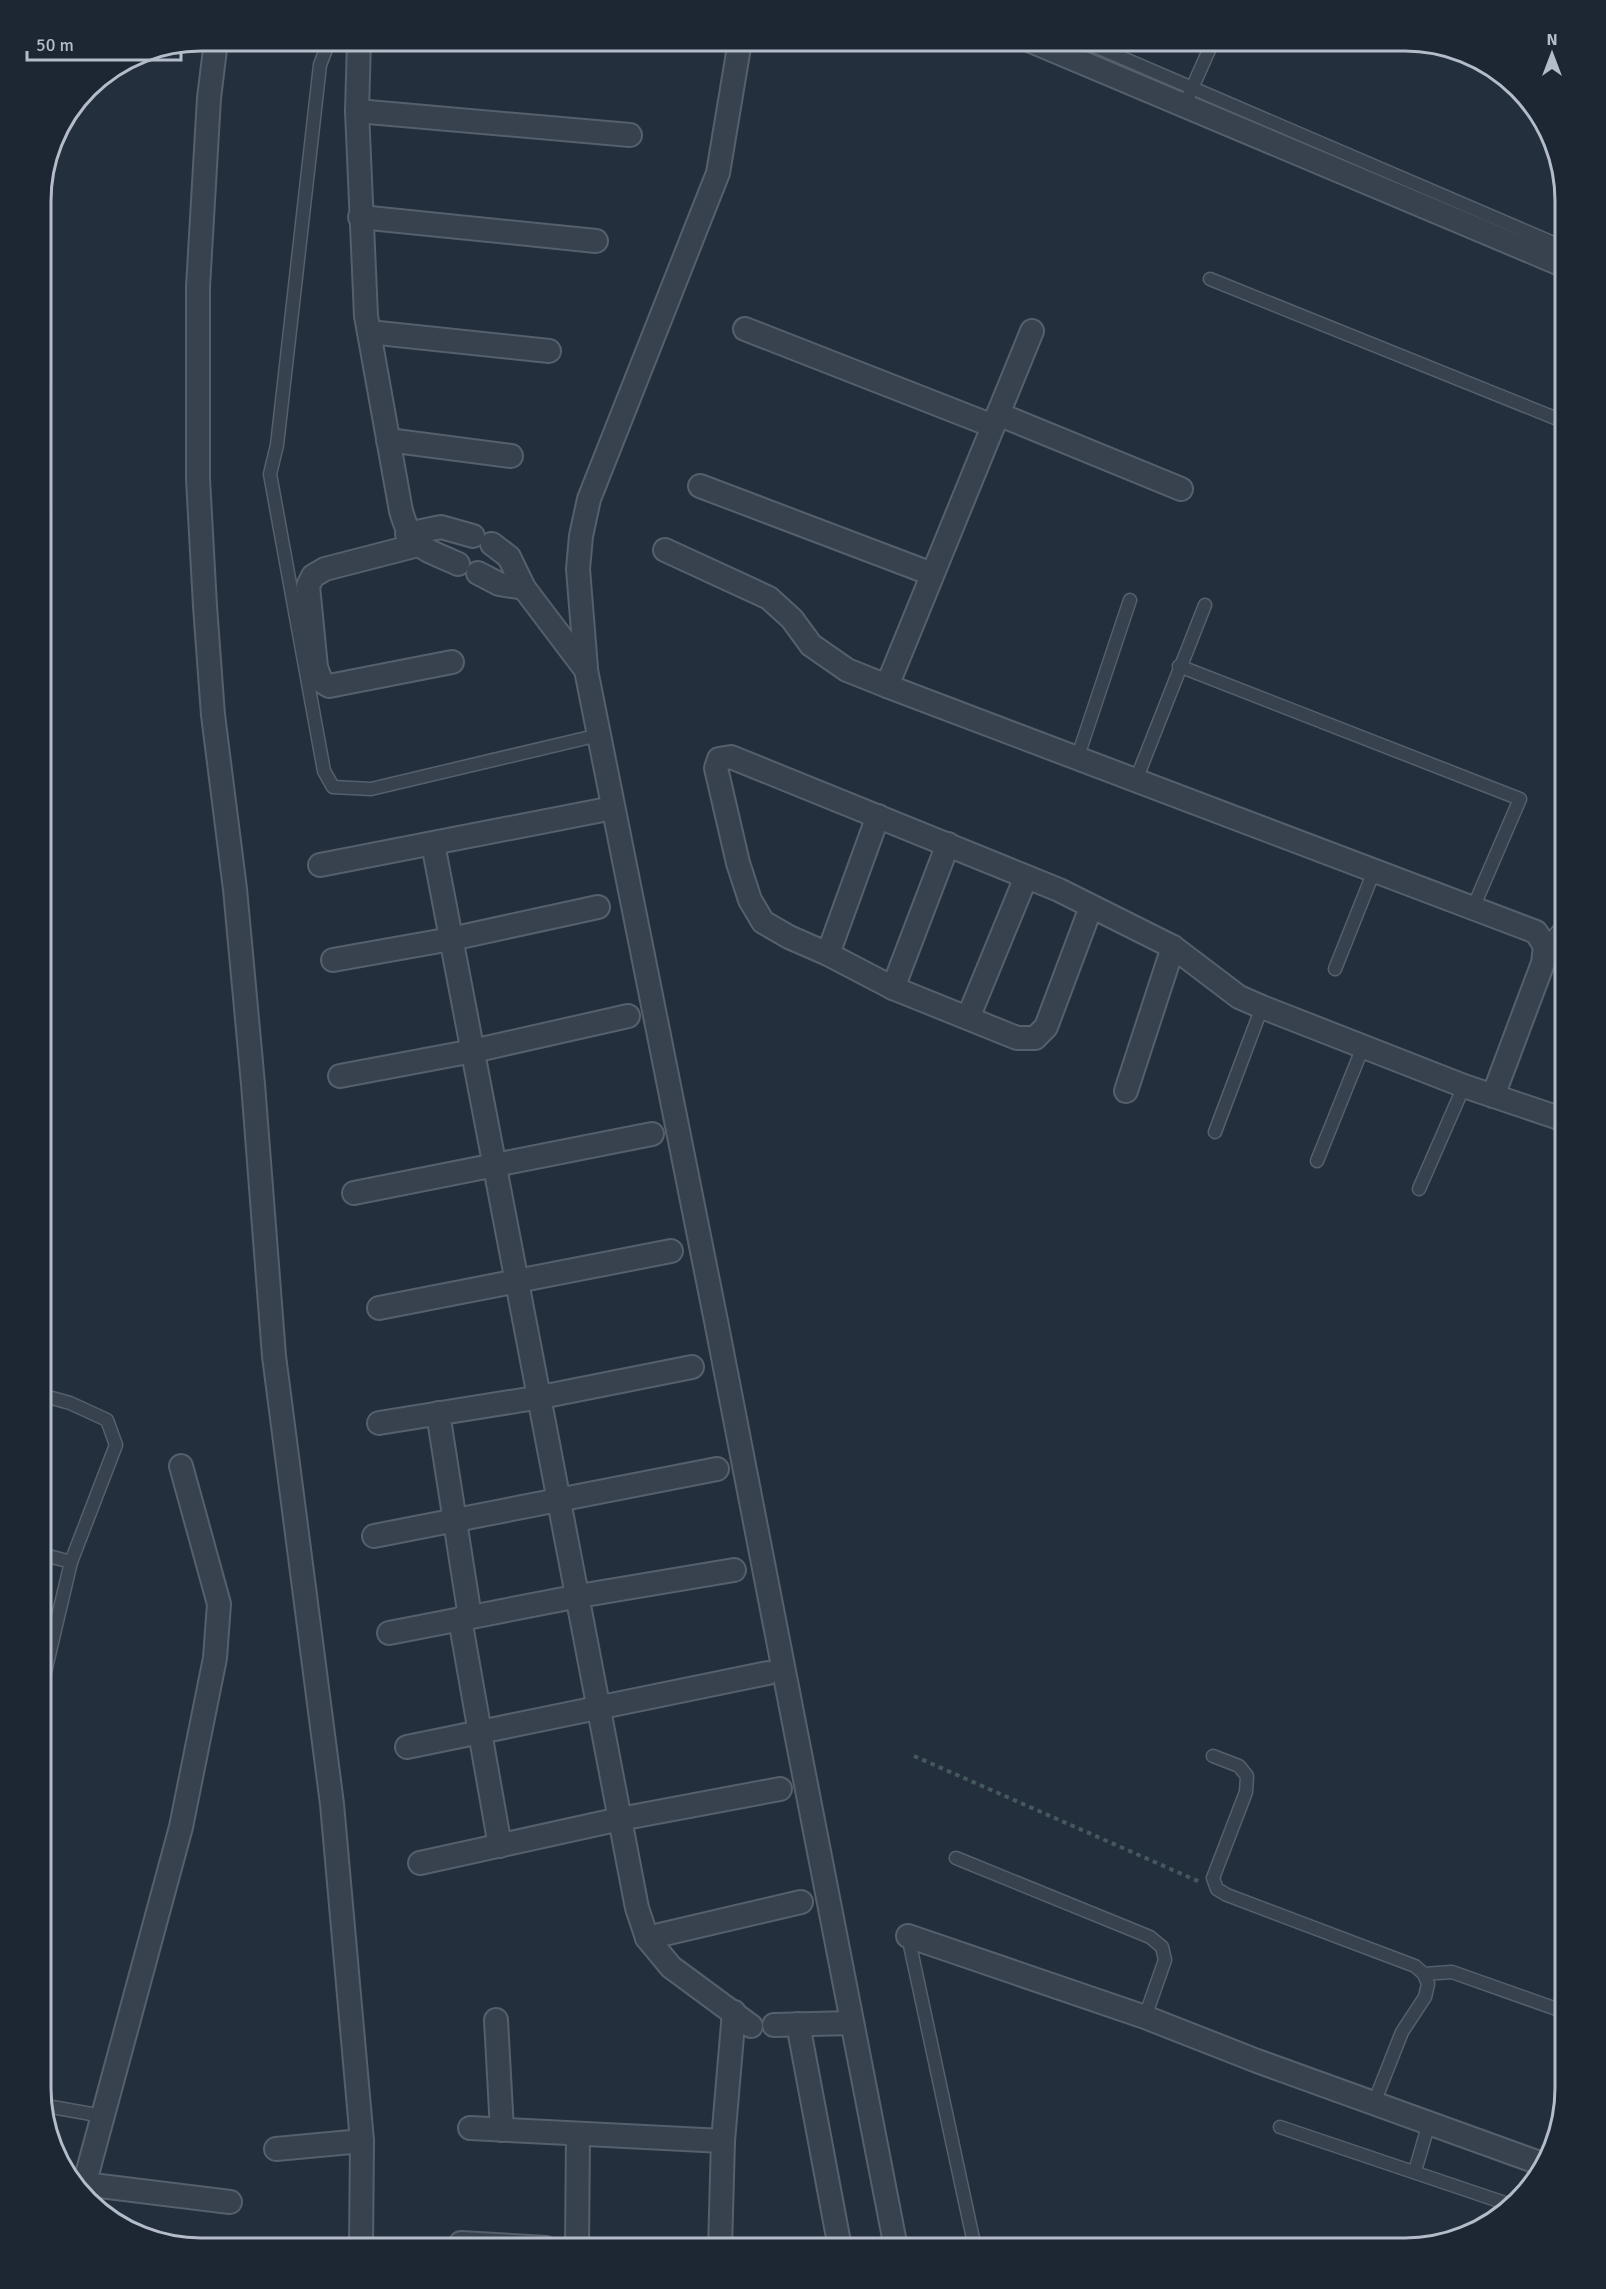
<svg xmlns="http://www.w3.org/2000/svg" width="1606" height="2289" viewBox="0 0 1606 2289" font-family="Signika,sans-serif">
	<rect width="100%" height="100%" fill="#242f3e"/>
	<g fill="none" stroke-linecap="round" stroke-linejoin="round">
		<g stroke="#565f6c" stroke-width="15">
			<g id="service">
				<polyline points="329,41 320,65 277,445 270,474 324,771 333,787 371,789 599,735"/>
				<polyline points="1083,41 1565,248"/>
				<polyline points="1189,95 1213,41"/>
				<polyline points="1210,279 1565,422"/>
				<polyline points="1179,666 1520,799 1473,908"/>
				<polyline points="1077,759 1130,600"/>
				<polyline points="1136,780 1205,605"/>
				<polyline points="1545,946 1565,923"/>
				<polyline points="1335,969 1374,871"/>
				<polyline points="1215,1132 1262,1007"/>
				<polyline points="1317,1161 1363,1047"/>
				<polyline points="1419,1189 1464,1086"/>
				<polyline points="41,1554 71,1562"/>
				<polyline points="41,1689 71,1562 116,1445 107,1420 70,1403 41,1395"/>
				<polyline points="1213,1756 1239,1766 1247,1776 1246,1792 1213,1878 1217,1889 1227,1895 1415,1966 1424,1974 1428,1984 1425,1997 1402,2032 1374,2103"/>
				<polyline points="956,1858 1150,1937 1162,1947 1165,1960 1145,2017"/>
				<polyline points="908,1936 975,2248"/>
				<polyline points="1424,1974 1452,1972 1565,2012"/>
				<polyline points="46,2106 103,2116"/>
				<polyline points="1280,2127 1508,2204"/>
				<polyline points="1415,2171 1429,2123"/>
			</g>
		</g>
		<g stroke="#565f6c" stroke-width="26">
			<g id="minor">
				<polyline points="216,41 209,98 198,287 198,479 205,606 213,715 235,889 253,1084 274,1356 332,1804 362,2141 361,2248"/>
				<path d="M359,41L357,111L366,316L401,511C412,550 424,548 458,564"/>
				<polyline points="1031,41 1565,266"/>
				<polyline points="357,111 630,135"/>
				<polyline points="360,217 596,241"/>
				<polyline points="745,329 993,426"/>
				<polyline points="1032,331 887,686 1536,932 1545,946 1543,963 1493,1096"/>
				<polyline points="369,332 549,351"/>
				<polyline points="998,414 1181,489"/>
				<polyline points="388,440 511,456"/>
				<polyline points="700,486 932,574"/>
				<polyline points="407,534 441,527 473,536"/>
				<polyline points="492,544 509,557 524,588 586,670 716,1321 896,2248"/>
				<polyline points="418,545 325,569 313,576 308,586 316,667 321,681 329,686 452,662"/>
				<polyline points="665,550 769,598 792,619 811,645 847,670 887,686"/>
				<polyline points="478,573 499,584 524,588"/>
				<polyline points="586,668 578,569 581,536 589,499 718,173 740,41"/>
				<polyline points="433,844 637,1908 647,1938 671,1967 751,2026"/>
				<polyline points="320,865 613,808"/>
				<polyline points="1091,907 1046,1027 1035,1038 1017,1038 893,988 828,954 789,937 763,922 750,900 738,863 716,768 719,759 731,757 1059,890 1173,947 1239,997 1262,1007 1464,1086 1565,1120"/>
				<polyline points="828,954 878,816"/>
				<polyline points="333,960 451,939 598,907"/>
				<polyline points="893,988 948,844"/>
				<polyline points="968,1018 1026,877"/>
				<polyline points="340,1076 473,1051 628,1016"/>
				<polyline points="1126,1091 1173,947"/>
				<polyline points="354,1193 652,1134"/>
				<polyline points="379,1308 671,1251"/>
				<polyline points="438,1413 470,1617"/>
				<polyline points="379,1423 541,1397 692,1367"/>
				<polyline points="374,1536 717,1469"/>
				<polyline points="460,1619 500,1846"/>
				<polyline points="389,1633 579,1596 734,1570"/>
				<polyline points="407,1747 768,1673"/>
				<polyline points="420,1863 620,1819 780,1789"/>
				<polyline points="908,1936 1145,2017 1257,2061 1545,2165"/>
				<polyline points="647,1938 801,1902"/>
				<polyline points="496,2020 502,2130"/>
				<polyline points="798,2024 840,2248"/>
				<polyline points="774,2025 851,2023"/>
				<polyline points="470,2128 723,2141"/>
				<polyline points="276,2149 362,2141"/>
				<polyline points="84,2184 230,2202"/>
				<polyline points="83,2189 181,1827 215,1658 219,1604 181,1466"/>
				<polyline points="461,2243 546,2248"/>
				<polyline points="577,2248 578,2134"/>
				<polyline points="720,2248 723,2141 734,2012"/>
			</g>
		</g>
		<polyline stroke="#44595c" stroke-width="4" stroke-dasharray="4.5 4.5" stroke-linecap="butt" points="914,1756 1200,1882"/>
		<use href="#service" stroke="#38414e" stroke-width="12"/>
		<use href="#minor" stroke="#38414e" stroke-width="22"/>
	</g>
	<path d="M0 0H1606V2289H0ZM201 51H1405A150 150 0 0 1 1555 201V2088A150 150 0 0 1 1405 2238H201A150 150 0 0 1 51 2088V201A150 150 0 0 1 201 51Z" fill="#1d2633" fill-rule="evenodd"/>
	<path fill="none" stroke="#b4bcc9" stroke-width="3" d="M201 51H1405A150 150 0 0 1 1555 201V2088A150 150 0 0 1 1405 2238H201A150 150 0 0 1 51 2088V201A150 150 0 0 1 201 51Z"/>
	<g transform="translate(1552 54)" stroke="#1d2633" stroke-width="4.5" paint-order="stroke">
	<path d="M0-4.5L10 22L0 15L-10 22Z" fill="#b4bcc9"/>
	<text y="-9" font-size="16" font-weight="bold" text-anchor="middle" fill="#b4bcc9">N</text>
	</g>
	<path d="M27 51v9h154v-9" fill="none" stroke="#b4bcc9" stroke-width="3"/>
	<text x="36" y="51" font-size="18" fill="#b4bcc9" stroke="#1d2633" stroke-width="4.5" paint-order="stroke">50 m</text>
</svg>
